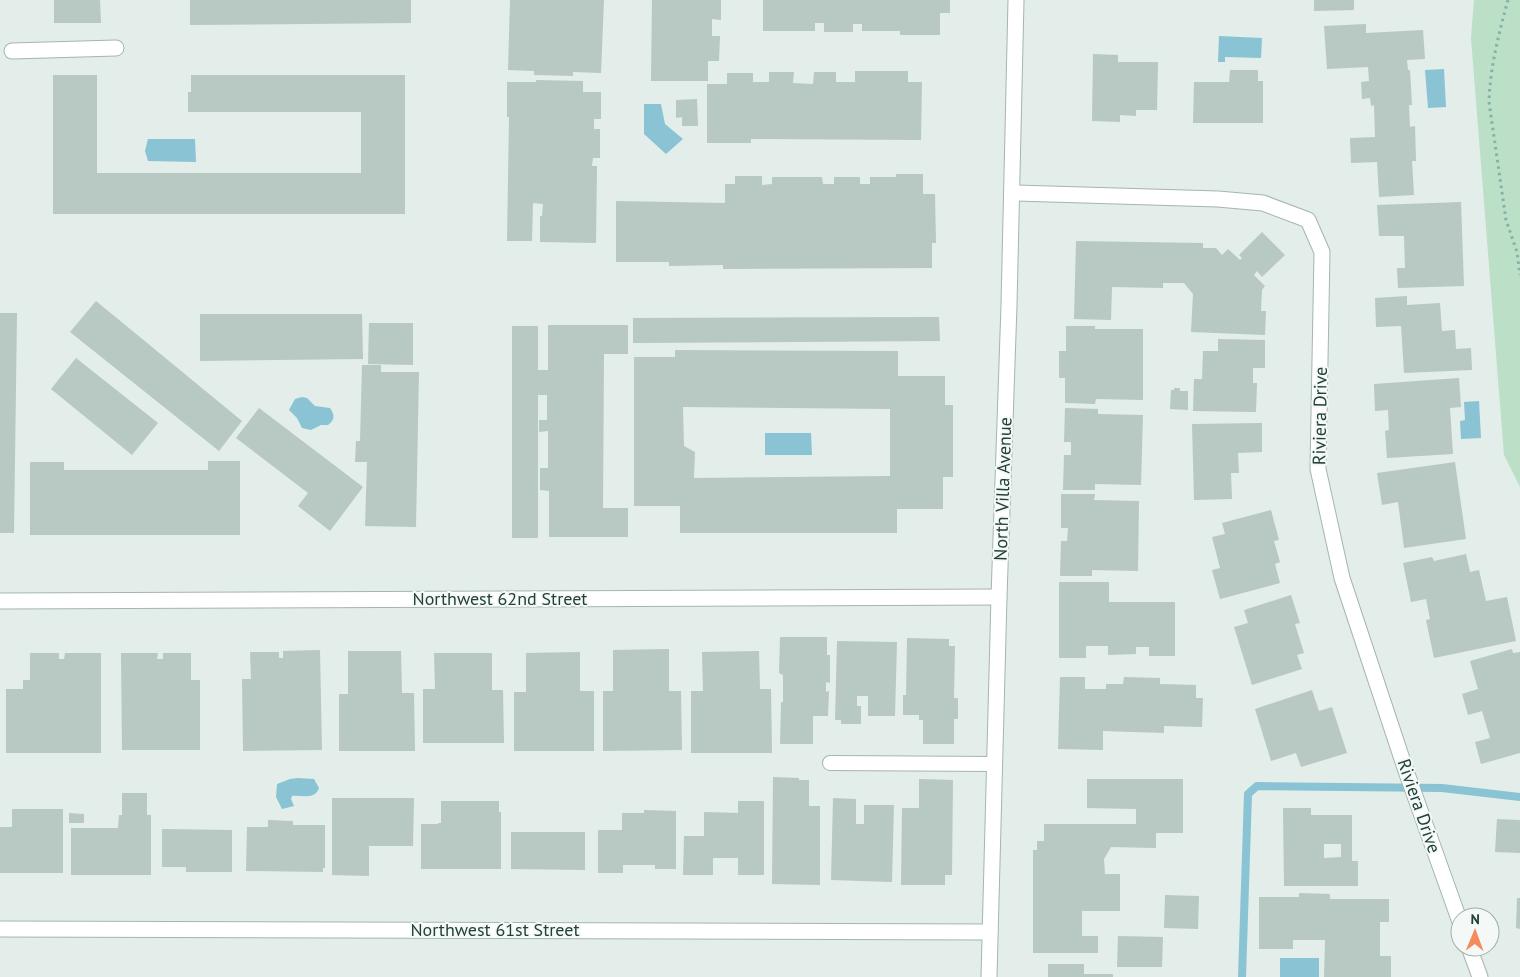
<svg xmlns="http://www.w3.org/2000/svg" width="1520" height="977" viewBox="0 0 1520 977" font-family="'PT Sans',sans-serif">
	<rect width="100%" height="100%" fill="#e3ede9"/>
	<polygon fill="#bbdfc7" points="1474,0 1520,0 1520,487 1504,455 1471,38"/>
	<g fill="#8ac3d3">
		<polygon points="1219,36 1262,38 1261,58 1225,57 1225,62 1218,62"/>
		<polygon points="1444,69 1446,107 1428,108 1425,70"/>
		<polygon points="644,104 661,104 665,124 683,139 666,154 644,134"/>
		<polygon points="148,139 195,139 196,162 148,161 145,151"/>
		<path d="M302,397L307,398L315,406L330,408C335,415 335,420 328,425H321L311,430L302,428L297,418L289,410L295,399Z"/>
		<polygon points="1479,401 1481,438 1461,439 1460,421 1465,420 1464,402"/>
		<polygon points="765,433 811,433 812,455 765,455"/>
		<path d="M298,778L314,779L319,788C315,800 302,795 292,796L291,799L294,806L282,809L276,797L277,784L290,779Z"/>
		<rect x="1280" y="958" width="39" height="19"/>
	</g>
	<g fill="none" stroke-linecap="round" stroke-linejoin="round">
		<polyline stroke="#8ac3d3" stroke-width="8" points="1242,977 1248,794 1257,786 1442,788 1520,797"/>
	</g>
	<g fill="#b8c8c2" fill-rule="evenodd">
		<polygon points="54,0 100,0 101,23 54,23"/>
		<polygon points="190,0 411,0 411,23 190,25"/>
		<polygon points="510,0 604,0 601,73 573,72 573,76 534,75 534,71 508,70"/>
		<polygon points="652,0 721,0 721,20 712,19 712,36 720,36 719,61 708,61 708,81 651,81"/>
		<polygon points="763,0 950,0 950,13 940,13 940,35 900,35 900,31 862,31 862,24 853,24 853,32 824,32 824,23 815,23 815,31 763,31"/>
		<polygon points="1314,0 1354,0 1354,10 1314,11"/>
		<polygon points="1366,24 1366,33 1423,30 1425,59 1407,60 1408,70 1410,70 1412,105 1409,105 1410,127 1415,126 1416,161 1412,161 1414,195 1379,197 1377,162 1351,163 1350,138 1375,137 1374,105 1371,106 1370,98 1362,99 1361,82 1369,81 1368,67 1327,69 1324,26"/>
		<polygon points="1093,54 1118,55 1118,62 1158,62 1157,110 1136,110 1136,116 1120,115 1120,122 1092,121"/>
		<polygon points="1230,70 1258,70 1258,81 1263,81 1263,123 1193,123 1194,82 1229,82"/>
		<polygon points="855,71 908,71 908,82 922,82 921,140 751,139 751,143 707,143 707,84 727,84 727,73 753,73 753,82 769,82 769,72 794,72 793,83 813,84 814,72 836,72 836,82 855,82"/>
		<polygon points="53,75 97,75 97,173 361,173 361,112 188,112 188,92 191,92 191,75 405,75 405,214 53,214"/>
		<polygon points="536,80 583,81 583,92 601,92 601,119 594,119 594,129 600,129 600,158 593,158 592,166 597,166 596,243 540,242 540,216 542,216 543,204 533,203 532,241 507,241 509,117 507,117 507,82 536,82"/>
		<polygon points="697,99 698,126 682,126 682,117 676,118 676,100"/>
		<polygon points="896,174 923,174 923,194 935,194 936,243 932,243 932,268 723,269 723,265 669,266 669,262 616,262 616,201 725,203 725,184 735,184 735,176 762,176 762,185 772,184 772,177 822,177 823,184 834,184 834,177 860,177 860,184 870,184 870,177 896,177"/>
		<polygon points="1461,202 1464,286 1398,288 1397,268 1405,268 1404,236 1379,236 1377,205"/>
		<polygon points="1262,232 1285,255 1262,277 1257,271 1254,275 1265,286 1262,290 1261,311 1266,311 1265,335 1191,332 1193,294 1184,283 1163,283 1163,288 1112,287 1111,320 1074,319 1076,241 1203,243 1203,248 1216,248 1222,255 1228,249 1240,260 1242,258 1239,255"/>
		<polygon points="1407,296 1407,305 1440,303 1442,331 1455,330 1456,349 1471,348 1472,370 1404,373 1401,326 1376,327 1375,298"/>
		<polygon points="96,301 242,421 219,451 70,332"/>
		<polygon points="0,313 17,313 14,533 0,533"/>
		<polygon points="200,314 362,314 363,359 200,361"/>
		<polygon points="939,317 940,341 633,343 633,318"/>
		<polygon points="369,323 413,323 413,365 368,364"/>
		<polygon points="548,325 628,325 628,354 604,354 603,508 628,508 628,537 549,537 549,491 540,490 540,468 548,468 548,431 539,432 539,420 547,420 547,395 538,395 538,538 512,538 512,326 538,326 538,370 548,370"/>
		<polygon points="1066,326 1095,326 1095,329 1143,329 1143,400 1096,399 1095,404 1065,403 1065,378 1059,378 1059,351 1066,351"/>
		<polygon points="1218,339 1265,340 1265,368 1253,368 1253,383 1257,383 1256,412 1193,411 1194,379 1202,379 1203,351 1218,351"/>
		<path d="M675,350L898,351V376H945V405H953V477H943V509H897V533H680V506H634V357H675ZM683,407L890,409V476L694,478L695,452L684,446Z"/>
		<polygon points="76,358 158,423 132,455 51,389"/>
		<polygon points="362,365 381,365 381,372 419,372 416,527 365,526 367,462 355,462 356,441 360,441"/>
		<polygon points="1459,378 1461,407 1450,408 1453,454 1387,458 1385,431 1389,430 1388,410 1375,411 1374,384"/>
		<polygon points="1174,388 1180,388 1180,391 1188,391 1188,410 1170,409 1171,390 1174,390"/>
		<polygon points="259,408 363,487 330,531 298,506 308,493 236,438"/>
		<polygon points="1065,408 1098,409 1098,414 1143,415 1141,485 1095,484 1095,490 1063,490 1064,455 1071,455 1071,442 1064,442"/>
		<polygon points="1262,423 1262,452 1238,453 1239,473 1231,473 1232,499 1194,500 1192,424"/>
		<polygon points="208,461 240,461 240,535 30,535 30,462 64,462 64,470 208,470"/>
		<polygon points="1455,462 1466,539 1404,548 1398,502 1382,505 1377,473"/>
		<polygon points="1061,494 1095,494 1094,500 1139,501 1138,571 1092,570 1092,576 1060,576 1061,541 1067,541 1068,528 1061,528"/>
		<polygon points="1271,510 1279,540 1274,541 1280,562 1275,564 1280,583 1220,599 1212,570 1220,568 1212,537 1225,534 1222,523"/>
		<polygon points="1466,554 1470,572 1479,570 1486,601 1507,597 1516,641 1434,658 1426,620 1430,619 1426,599 1411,602 1403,563 1432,557 1434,561"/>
		<polygon points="1059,582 1109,582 1109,602 1175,602 1175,656 1149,656 1149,647 1136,647 1136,654 1108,655 1108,646 1086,646 1086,658 1059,658"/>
		<polygon points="1291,595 1300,623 1295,624 1304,653 1297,655 1302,669 1252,685 1234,627 1248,623 1244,610"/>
		<polygon points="780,637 827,637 827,655 830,655 830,683 826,682 826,692 829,691 828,716 813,716 813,744 780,744 781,702 783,702 783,675 779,673"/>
		<polygon points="907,638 949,639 949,646 955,646 954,698 958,698 958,719 954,719 954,744 923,744 923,720 919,720 919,715 903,715 903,695 906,695"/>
		<polygon points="837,641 897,642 895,716 868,716 868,696 857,696 857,706 861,706 861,724 841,724 841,720 835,720"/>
		<polygon points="669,649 669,691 681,691 682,750 603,751 603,691 613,691 613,650"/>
		<polygon points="1512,649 1513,653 1520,652 1520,753 1481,764 1475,742 1490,738 1482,711 1468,715 1462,694 1478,689 1470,661"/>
		<polygon points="320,650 322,750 243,751 242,679 251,679 250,652 279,652 279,658 283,658 283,651"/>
		<polygon points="348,651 401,651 402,693 414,693 415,751 339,751 339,694 348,694"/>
		<polygon points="759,651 760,689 771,689 772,753 691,753 691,691 703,691 702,652"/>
		<polygon points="580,652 580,691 594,691 594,751 514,751 514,692 526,692 526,653"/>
		<polygon points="30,653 59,653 59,659 64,659 65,653 101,653 101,753 6,753 6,689 23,689 23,680 30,680"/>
		<polygon points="121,653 158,653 157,659 163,659 163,653 191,653 191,680 200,680 200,750 122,750"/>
		<polygon points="434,653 492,653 492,690 503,690 504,743 423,743 423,689 435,689"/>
		<polygon points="1060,677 1085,677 1085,689 1106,689 1106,684 1123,684 1124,677 1160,678 1160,684 1196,685 1196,698 1203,698 1202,727 1164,726 1164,733 1103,731 1103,750 1058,749"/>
		<polygon points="1312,690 1319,711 1332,707 1347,753 1301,767 1296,753 1271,761 1255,709"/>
		<polygon points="773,777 799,778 799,780 809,780 809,806 820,806 820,885 772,884"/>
		<polygon points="919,779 953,780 952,875 945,875 945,885 901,885 902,808 919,808"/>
		<polygon points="1087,779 1183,779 1183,833 1156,833 1156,848 1111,847 1104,859 1105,874 1120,874 1120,911 1082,911 1082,936 1098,936 1098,953 1033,953 1033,850 1037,850 1037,841 1044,841 1044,824 1136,824 1136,809 1087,808"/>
		<polygon points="122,793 147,793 147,815 151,815 151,875 71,875 71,828 118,828 119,815 122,815"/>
		<polygon points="332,798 414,798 413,846 369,846 369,876 332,875"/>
		<polygon points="833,798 856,799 856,824 864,824 864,805 894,805 892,882 831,880"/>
		<polygon points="441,801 499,801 499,812 501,812 501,869 421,869 421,824 438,824 438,823 441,823"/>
		<polygon points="738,801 764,801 764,875 738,875 738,858 713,858 713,875 683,875 684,836 704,836 704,812 738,813"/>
		<path d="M1283,808H1311V815H1352V861H1358V886H1284ZM1324,844H1341V857L1324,858Z"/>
		<polygon points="12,809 63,809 63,873 0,873 0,827 12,827"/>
		<polygon points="644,810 676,811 676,869 655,869 655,865 623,865 623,873 598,873 598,830 622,830 622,813 644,813"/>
		<polygon points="69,813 84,814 84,823 69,823"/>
		<polygon points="1497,819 1520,820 1520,853 1495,852"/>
		<polygon points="268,820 293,821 293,825 325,825 325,868 323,868 323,872 246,871 247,827 268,827"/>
		<polygon points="162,829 232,830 232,872 186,872 186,867 162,867"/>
		<polygon points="511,832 585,832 585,870 511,869"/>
		<polygon points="1299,893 1330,894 1330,899 1389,899 1389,922 1380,922 1380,956 1391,956 1391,977 1324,977 1325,940 1293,940 1293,949 1259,949 1259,897 1299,897"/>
		<polygon points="1165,895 1199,896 1198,929 1164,928"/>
		<polygon points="1517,898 1520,898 1520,929 1516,928"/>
		<polygon points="1118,936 1163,937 1162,967 1117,967"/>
		<polygon points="1048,964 1084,964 1084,974 1113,974 1113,977 1048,977"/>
	</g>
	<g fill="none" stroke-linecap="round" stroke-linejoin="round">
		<g stroke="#a5b5b1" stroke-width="16">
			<polyline id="service" points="830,763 995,764"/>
		</g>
		<g stroke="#a5b5b1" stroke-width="17">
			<g id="minor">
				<polyline points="12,51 116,48"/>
				<polyline points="1012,193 1218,199 1263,203 1308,220 1322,252 1318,469 1342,578 1406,771 1460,922"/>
				<polyline points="0,601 999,597"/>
				<polyline points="0,929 990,932"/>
				<polyline points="1469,947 1480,977"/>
			</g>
		</g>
		<g stroke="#a5b5b1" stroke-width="17">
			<polyline id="tertiary" points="989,977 999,597 1009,305 1016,0"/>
		</g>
		<path stroke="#83b1a6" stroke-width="3" stroke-dasharray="2.5 4" stroke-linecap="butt" d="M1508,0C1499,33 1490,67 1489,102L1506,220L1517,252L1520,275"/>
		<use href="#service" stroke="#fff" stroke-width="14"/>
		<use href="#minor" stroke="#fff" stroke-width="15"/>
		<use href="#tertiary" stroke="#fff" stroke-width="15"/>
	</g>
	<g text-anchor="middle" stroke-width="4" stroke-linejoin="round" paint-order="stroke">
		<g font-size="18" fill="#223f39" stroke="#f4f9f7">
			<text transform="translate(1320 416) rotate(-89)" y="6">Riviera Drive</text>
			<text transform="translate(1003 489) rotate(-88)" y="6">North Villa Avenue</text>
			<text x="500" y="605">Northwest 62nd Street</text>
			<text transform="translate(1419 806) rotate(71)" y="6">Riviera Drive</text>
			<text x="495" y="936">Northwest 61st Street</text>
		</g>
	</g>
	<g transform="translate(1475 932) rotate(1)"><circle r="24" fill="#f4f9f7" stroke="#a0afab"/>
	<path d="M0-4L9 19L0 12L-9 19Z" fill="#f58a5a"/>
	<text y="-8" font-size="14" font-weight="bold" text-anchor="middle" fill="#223f39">N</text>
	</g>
</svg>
